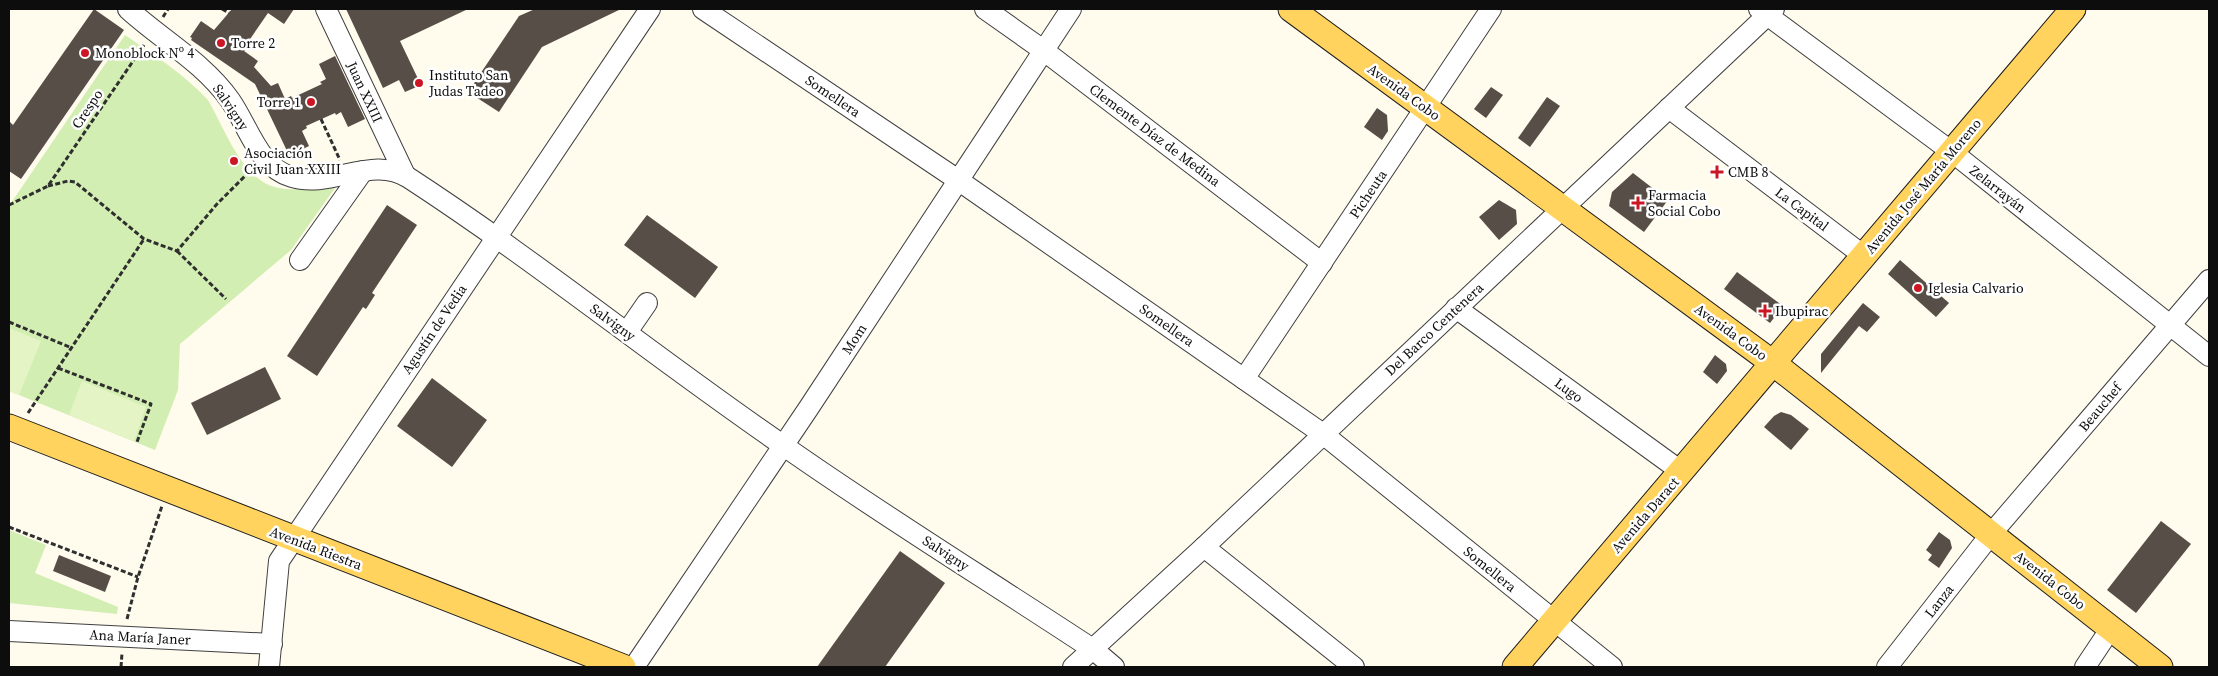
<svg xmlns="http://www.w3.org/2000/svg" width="2218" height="676" viewBox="0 0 2218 676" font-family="'Source Serif 4',serif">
	<rect width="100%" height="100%" fill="#fffbed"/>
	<g fill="#d3eeb2">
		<path d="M125,35C154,55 184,74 208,100C224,127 241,178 275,187C295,193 320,185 340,181L291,250L180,344L178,390L155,450L9,391V206Z"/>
		<polygon points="9,530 46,545 35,573 118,607 117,614 9,603"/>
	</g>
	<g fill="#e5f4c5">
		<polygon points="9,328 41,341 19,395 9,391"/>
		<polygon points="82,381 146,407 134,441 69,415"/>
	</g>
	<g fill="#574e48">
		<polygon points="94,9 124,30 21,179 9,171 9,121 13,125"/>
		<polygon points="232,9 294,9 284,24 268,13 246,45 248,47 244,51 258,61 254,67 271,86 278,83 285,99 291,96 292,98 322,84 320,82 326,79 319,64 335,56 365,119 348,127 341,112 336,115 335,113 306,126 307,128 302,131 309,146 291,155 290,152 288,153 255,84 191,40 192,38 190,37 201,21 214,30"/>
		<polygon points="346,9 468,9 400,41 421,85 405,92 399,80 383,88"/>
		<polygon points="535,9 621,9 542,47 499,112 468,92 519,16"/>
		<polygon points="1491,87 1503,95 1486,118 1474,109"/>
		<polygon points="1547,97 1560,106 1530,147 1518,138"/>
		<polygon points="1377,108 1387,115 1388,131 1382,140 1364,127"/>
		<polygon points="1633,173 1668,200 1644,232 1609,206 1612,192"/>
		<polygon points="1499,200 1516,210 1517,224 1499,240 1479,217"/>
		<polygon points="387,205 417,225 372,293 375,295 366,309 363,307 317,376 287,356"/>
		<polygon points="647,215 718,267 695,298 624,245"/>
		<polygon points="1900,260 1949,303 1936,317 1888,274"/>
		<polygon points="1737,272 1783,306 1770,323 1724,289"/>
		<polygon points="1863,303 1880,317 1867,332 1859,326 1821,373 1821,354"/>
		<polygon points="1715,355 1726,364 1727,371 1717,384 1703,372"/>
		<polygon points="265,367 281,399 207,435 191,403"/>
		<polygon points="432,378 487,420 452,467 397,426"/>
		<polygon points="1781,412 1791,415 1809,429 1791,450 1764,427 1774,416"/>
		<polygon points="2161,521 2191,544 2136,613 2107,590"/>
		<polygon points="1939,532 1950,540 1952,548 1939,568 1928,560 1932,555 1926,550"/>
		<polygon points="900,551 945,583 885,667 817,667"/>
		<polygon points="59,555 111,576 105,592 53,571"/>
	</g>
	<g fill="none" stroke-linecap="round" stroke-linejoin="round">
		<g stroke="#404040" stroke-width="22">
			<g id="minor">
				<path d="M128,9C162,40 203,62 230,100C249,127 258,167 292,177C331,189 373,154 409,178C538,262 657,359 784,446C885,517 991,582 1094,650L1114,667"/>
				<polyline points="326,9 405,175"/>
				<polyline points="703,9 958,180 1323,434 1612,667"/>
				<polyline points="985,9 1043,50 1322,263"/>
				<polyline points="1759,9 1952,152 2209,356"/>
				<polyline points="1669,108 1864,256"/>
				<polyline points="300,260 363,171"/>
				<polyline points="1456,308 1682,472"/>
				<polyline points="627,332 647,303"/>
				<polyline points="1244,379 1491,9"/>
				<polyline points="1204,547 1354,667"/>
				<polyline points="9,631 272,644"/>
				<polyline points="269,667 279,561 650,9"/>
				<polyline points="634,667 808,409 1071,9"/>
				<polyline points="1073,667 1204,547 1774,9"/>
				<polyline points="1887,667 1991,534 2209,280"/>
				<polyline points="2085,667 2111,628"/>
			</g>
		</g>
		<g stroke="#1e1e1e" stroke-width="27">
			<g id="major">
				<polyline points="1291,9 1773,363 2160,667"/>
				<polyline points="9,427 623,667"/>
				<polyline points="1515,667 2073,9"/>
			</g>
		</g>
		<g stroke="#2f2f2f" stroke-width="3" stroke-dasharray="5 2.5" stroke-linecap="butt">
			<polyline points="222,9 229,13"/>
			<polyline points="163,17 168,9"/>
			<polyline points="321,119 340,160"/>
			<polyline points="48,186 68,181 75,182 144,239 177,251 217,204 253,168"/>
			<polyline points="9,205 48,186 144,45"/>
			<polyline points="177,251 226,299"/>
			<polyline points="9,322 72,348"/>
			<polyline points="58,368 151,404 137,442"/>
			<polyline points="28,413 144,239"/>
			<polyline points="9,527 138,577"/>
			<polyline points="127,619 138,577 162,506"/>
			<polyline points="121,667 122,653"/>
		</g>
		<use href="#minor" stroke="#fff" stroke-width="20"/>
		<use href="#major" stroke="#ffd35d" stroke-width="25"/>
	</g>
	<g fill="#cc1624" stroke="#fff" stroke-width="2">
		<circle cx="221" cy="43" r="5"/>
		<circle cx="85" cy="53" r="5"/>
		<circle cx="419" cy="83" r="5"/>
		<circle cx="311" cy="102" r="5"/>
		<circle cx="234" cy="161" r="5"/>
		<path d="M1714.5 164.5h5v5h5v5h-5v5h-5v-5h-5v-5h5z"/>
		<path d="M1635.5 195.5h5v5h5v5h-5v5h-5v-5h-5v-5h5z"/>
		<circle cx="1918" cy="288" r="5"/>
		<path d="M1762.5 303.5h5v5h5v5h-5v5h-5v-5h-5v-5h5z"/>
	</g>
	<g text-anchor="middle" stroke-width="5" stroke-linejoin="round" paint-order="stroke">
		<g font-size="14" fill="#0d0d0d" stroke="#fff" text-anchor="start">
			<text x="231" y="48">Torre 2</text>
			<text x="95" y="58">Monoblock Nº 4</text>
			<text x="429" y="80">Instituto San<tspan x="429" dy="16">Judas Tadeo</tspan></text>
			<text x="301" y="107" text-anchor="end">Torre 1</text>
			<text x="244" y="158">Asociación<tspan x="244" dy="16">Civil Juan XXIII</tspan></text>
			<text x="1728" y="177">CMB 8</text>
			<text x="1648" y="200">Farmacia<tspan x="1648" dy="16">Social Cobo</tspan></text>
			<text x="1928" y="293">Iglesia Calvario</text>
			<text x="1775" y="316">Ibupirac</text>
		</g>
		<g font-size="14" fill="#0d0d0d" stroke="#fff">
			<text transform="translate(365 92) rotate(65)" y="5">Juan XXIII</text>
			<text transform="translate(1404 92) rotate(36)" y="5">Avenida Cobo</text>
			<text transform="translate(833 96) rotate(34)" y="5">Somellera</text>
			<text transform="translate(231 107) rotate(56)" y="5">Salvigny</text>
			<text transform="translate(87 109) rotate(-56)" y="5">Crespo</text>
			<text transform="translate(1155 135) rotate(37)" y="5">Clemente Díaz de Medina</text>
			<text transform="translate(1923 186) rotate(-50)" y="5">Avenida José María Moreno</text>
			<text transform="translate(1998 189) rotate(38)" y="5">Zelarrayán</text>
			<text transform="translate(1368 194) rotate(-56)" y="5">Picheuta</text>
			<text transform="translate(1802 209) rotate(37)" y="5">La Capital</text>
			<text transform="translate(613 322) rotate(36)" y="5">Salvigny</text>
			<text transform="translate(1167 325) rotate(35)" y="5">Somellera</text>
			<text transform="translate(434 329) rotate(-56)" y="5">Agustín de Vedia</text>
			<text transform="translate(1434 329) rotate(-43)" y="5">Del Barco Centenera</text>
			<text transform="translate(1731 332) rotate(36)" y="5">Avenida Cobo</text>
			<text transform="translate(854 339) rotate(-57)" y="5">Mom</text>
			<text transform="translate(1569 390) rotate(36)" y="5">Lugo</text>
			<text transform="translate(2100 407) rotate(-50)" y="5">Beauchef</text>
			<text transform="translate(1645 515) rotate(-49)" y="5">Avenida Daract</text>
			<text transform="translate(316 548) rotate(21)" y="5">Avenida Riestra</text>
			<text transform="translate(946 553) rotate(33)" y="5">Salvigny</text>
			<text transform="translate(1490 569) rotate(39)" y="5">Somellera</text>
			<text transform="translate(2050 580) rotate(38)" y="5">Avenida Cobo</text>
			<text transform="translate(1939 601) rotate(-52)" y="5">Lanza</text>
			<text transform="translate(140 637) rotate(3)" y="5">Ana María Janer</text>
		</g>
	</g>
	<rect width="2218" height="676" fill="none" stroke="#0d0d0d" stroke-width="20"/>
</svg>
